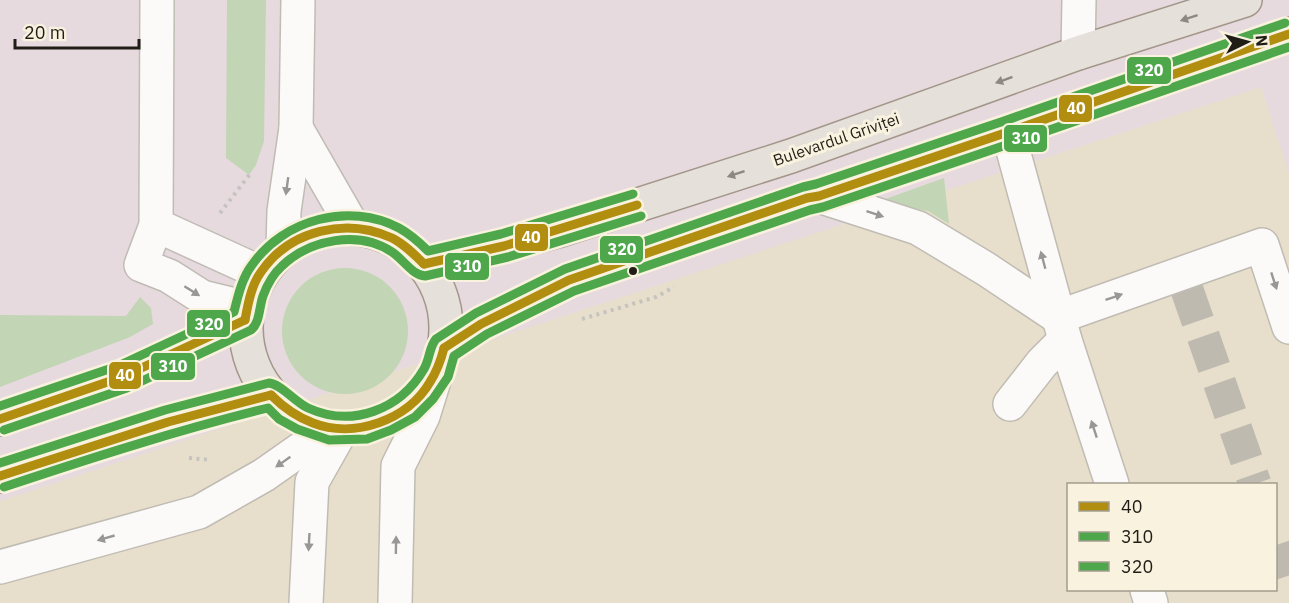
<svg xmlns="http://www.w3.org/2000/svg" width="1289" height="603" viewBox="0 0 1289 603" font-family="'IBM Plex Sans',sans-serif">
	<rect width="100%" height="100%" fill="#e6e1d7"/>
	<path fill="#e7dfcb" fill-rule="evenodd" d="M1261,87L1289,173V603H0V501ZM1068,484H1276V590H1068Z"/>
	<polygon fill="#e7dade" points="0,0 1289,0 1289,173 1261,87 0,501"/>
	<g fill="#c2d5b5">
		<polygon points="227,0 266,0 264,141 256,165 249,175 226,158"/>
		<polygon points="944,178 949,224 928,211 877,202"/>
		<circle cx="345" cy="331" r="63"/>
		<polygon points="140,297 151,308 153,324 130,337 0,387 0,315 126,316"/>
	</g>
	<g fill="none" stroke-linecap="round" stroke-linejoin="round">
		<g stroke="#bebab0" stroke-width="33" stroke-dasharray="33 16" stroke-linecap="butt">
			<polyline points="1187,290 1255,484"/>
			<polyline points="1276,545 1289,584"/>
		</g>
		<g stroke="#c0bcb4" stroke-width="36">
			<g id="minor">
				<polyline points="157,0 156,225 141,265 169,276 202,297 247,308"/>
				<polyline points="1078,53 1079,0"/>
				<polyline points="296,128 353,227"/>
				<polyline points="1008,132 1065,340 1112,484"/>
				<polyline points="819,196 918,228 986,269 1058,317"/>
				<polyline points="156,225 261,273"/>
				<polyline points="283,248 284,211 296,128 298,0"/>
				<polyline points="1058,317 1262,245 1289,327"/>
				<polyline points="1010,404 1042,363 1065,340"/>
				<polyline points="0,567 199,512 264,475 331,428"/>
				<polyline points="1147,590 1151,603"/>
				<polyline points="306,603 312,482 342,429"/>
				<polyline points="395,603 398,466 423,416 437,371"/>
			</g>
		</g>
		<g stroke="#a3978a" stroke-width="36">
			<g id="major">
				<circle cx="346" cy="328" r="100"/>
				<polyline points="424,264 465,256 557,231 791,156 1078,53 1245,0"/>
				<polyline points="444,348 481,324 569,280 807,198 819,196 1008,132 1289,34"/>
				<polyline points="0,419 122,377 245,320"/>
				<path d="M0,476C89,446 179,416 271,395"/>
			</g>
		</g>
		<g stroke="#c4c3bf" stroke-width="4" stroke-dasharray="3 4.5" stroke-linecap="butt">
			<polyline points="220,213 250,174"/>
			<polyline points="389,223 410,229"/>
			<polyline points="582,319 656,297 674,287"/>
			<polyline points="189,458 211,460"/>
		</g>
		<use href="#minor" stroke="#fbfaf9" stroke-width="33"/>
		<use href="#major" stroke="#e6e0da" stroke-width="33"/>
		<g stroke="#f9f2de" stroke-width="14">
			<g id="bus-1">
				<polyline points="424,264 504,246 637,205"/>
				<path d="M245,320C248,304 251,286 261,272C290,230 346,217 392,238C404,244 414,254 424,264"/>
				<polyline points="444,348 481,324 569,280 807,198 819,196 1008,132 1289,34"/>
				<path d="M271,395C283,407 297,417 313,423C354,439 408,420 430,382C437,371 441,360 444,348"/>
				<polyline points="0,419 122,377 245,320"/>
				<polyline points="0,476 168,422 271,395"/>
			</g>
		</g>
		<g stroke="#f9f2de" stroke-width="14">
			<g id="bus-2">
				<path d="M4,430L127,388L251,330C260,323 259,307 263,296C267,285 273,274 282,266C310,239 359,230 392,252C403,259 412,275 425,276L508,257L641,216"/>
				<path d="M4,487C91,458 178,430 268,408L279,419L297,429L329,440L367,439L391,430L415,417L433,399L448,377L454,356L487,334L574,291L810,210L823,207L1012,143L1289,47"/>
			</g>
		</g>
		<g stroke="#f9f2de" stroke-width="14">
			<g id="bus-3">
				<path d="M0,406L118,366L234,312C238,296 242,278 252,265C284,219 349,202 399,228C410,234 419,242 428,251L501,234L633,194"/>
				<path d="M0,463L165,410L269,383C281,384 295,402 308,408C352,428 400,410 424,369C430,359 429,347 436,339L476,313L565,269L803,187L816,184L1004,121L1285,23"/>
			</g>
		</g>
		<use href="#bus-1" stroke="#b18d10" stroke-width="9"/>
		<use href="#bus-2" stroke="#4ea74b" stroke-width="9"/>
		<use href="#bus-3" stroke="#4ea74b" stroke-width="9"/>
	</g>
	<defs><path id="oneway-solid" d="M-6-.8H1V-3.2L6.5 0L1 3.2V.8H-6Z" transform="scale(1.5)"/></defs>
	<g fill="#8d8882">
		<use href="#oneway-solid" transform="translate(1189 18) rotate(162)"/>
		<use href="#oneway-solid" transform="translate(1004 80) rotate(160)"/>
		<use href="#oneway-solid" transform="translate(736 174) rotate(162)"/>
	</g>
	<g fill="#989793">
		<use href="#oneway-solid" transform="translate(287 186) rotate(98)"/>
		<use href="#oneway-solid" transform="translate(875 214) rotate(18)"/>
		<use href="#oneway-solid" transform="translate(1043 260) rotate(-105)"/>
		<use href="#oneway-solid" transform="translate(1274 281) rotate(72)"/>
		<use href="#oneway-solid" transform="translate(192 291) rotate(32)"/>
		<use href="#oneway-solid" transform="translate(1114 297) rotate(-19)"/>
		<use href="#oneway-solid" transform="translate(1094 429) rotate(-108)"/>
		<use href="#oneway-solid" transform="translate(283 462) rotate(145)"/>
		<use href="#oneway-solid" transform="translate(106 538) rotate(164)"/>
		<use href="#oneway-solid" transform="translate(309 542) rotate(93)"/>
		<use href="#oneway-solid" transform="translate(396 545) rotate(-89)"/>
	</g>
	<circle fill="#201d16" stroke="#f9f2de" stroke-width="2" cx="633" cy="271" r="5"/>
	<g text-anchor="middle" stroke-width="6" stroke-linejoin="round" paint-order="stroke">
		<g font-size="16" fill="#201d16" stroke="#f9f2de">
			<text transform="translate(836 139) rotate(-19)" y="6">Bulevardul Griviței</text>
		</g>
	</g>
	<g stroke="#f9f2de" stroke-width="2">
		<rect x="1126" y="56" width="46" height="29" rx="6" fill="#4ea74b"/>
		<rect x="1058" y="94" width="35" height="29" rx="6" fill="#b18d10"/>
		<rect x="1003" y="124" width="45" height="29" rx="6" fill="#4ea74b"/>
		<rect x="514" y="223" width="35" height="29" rx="6" fill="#b18d10"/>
		<rect x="599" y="235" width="45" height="29" rx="6" fill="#4ea74b"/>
		<rect x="444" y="252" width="46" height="29" rx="6" fill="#4ea74b"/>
		<rect x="186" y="309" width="45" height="29" rx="6" fill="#4ea74b"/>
		<rect x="150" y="352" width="46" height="29" rx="6" fill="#4ea74b"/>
		<rect x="108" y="361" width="34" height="29" rx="6" fill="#b18d10"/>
	</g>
	<g font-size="16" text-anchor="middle" font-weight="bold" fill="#fff">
		<text x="1149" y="76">320</text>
		<text x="1076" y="114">40</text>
		<text x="1026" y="144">310</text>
		<text x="531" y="243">40</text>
		<text x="622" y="255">320</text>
		<text x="467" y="272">310</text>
		<text x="209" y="330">320</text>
		<text x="173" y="372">310</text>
		<text x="125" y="381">40</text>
	</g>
	<rect x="1067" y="483" width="210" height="108" fill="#f9f2de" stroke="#a29d8e" stroke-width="1.5"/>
	<rect x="1079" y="502" width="30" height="9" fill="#b18d10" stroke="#a29d8e" stroke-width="1.5"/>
	<text x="1121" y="513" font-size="18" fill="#201d16">40</text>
	<rect x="1079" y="532" width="30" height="9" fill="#4ea74b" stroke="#a29d8e" stroke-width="1.5"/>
	<text x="1121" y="543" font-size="18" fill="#201d16">310</text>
	<rect x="1079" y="562" width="30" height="9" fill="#4ea74b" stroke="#a29d8e" stroke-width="1.5"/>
	<text x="1121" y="573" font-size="18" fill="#201d16">320</text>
	<g transform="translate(1247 42) rotate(85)" stroke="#f9f2de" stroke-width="4.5" paint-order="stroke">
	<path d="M0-4.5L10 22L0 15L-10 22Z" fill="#201d16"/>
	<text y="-9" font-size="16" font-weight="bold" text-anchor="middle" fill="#201d16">N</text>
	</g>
	<path d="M15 39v9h124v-9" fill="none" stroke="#201d16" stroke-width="3"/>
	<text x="24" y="39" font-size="18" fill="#201d16" stroke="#f9f2de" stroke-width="4.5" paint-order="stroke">20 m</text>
</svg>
